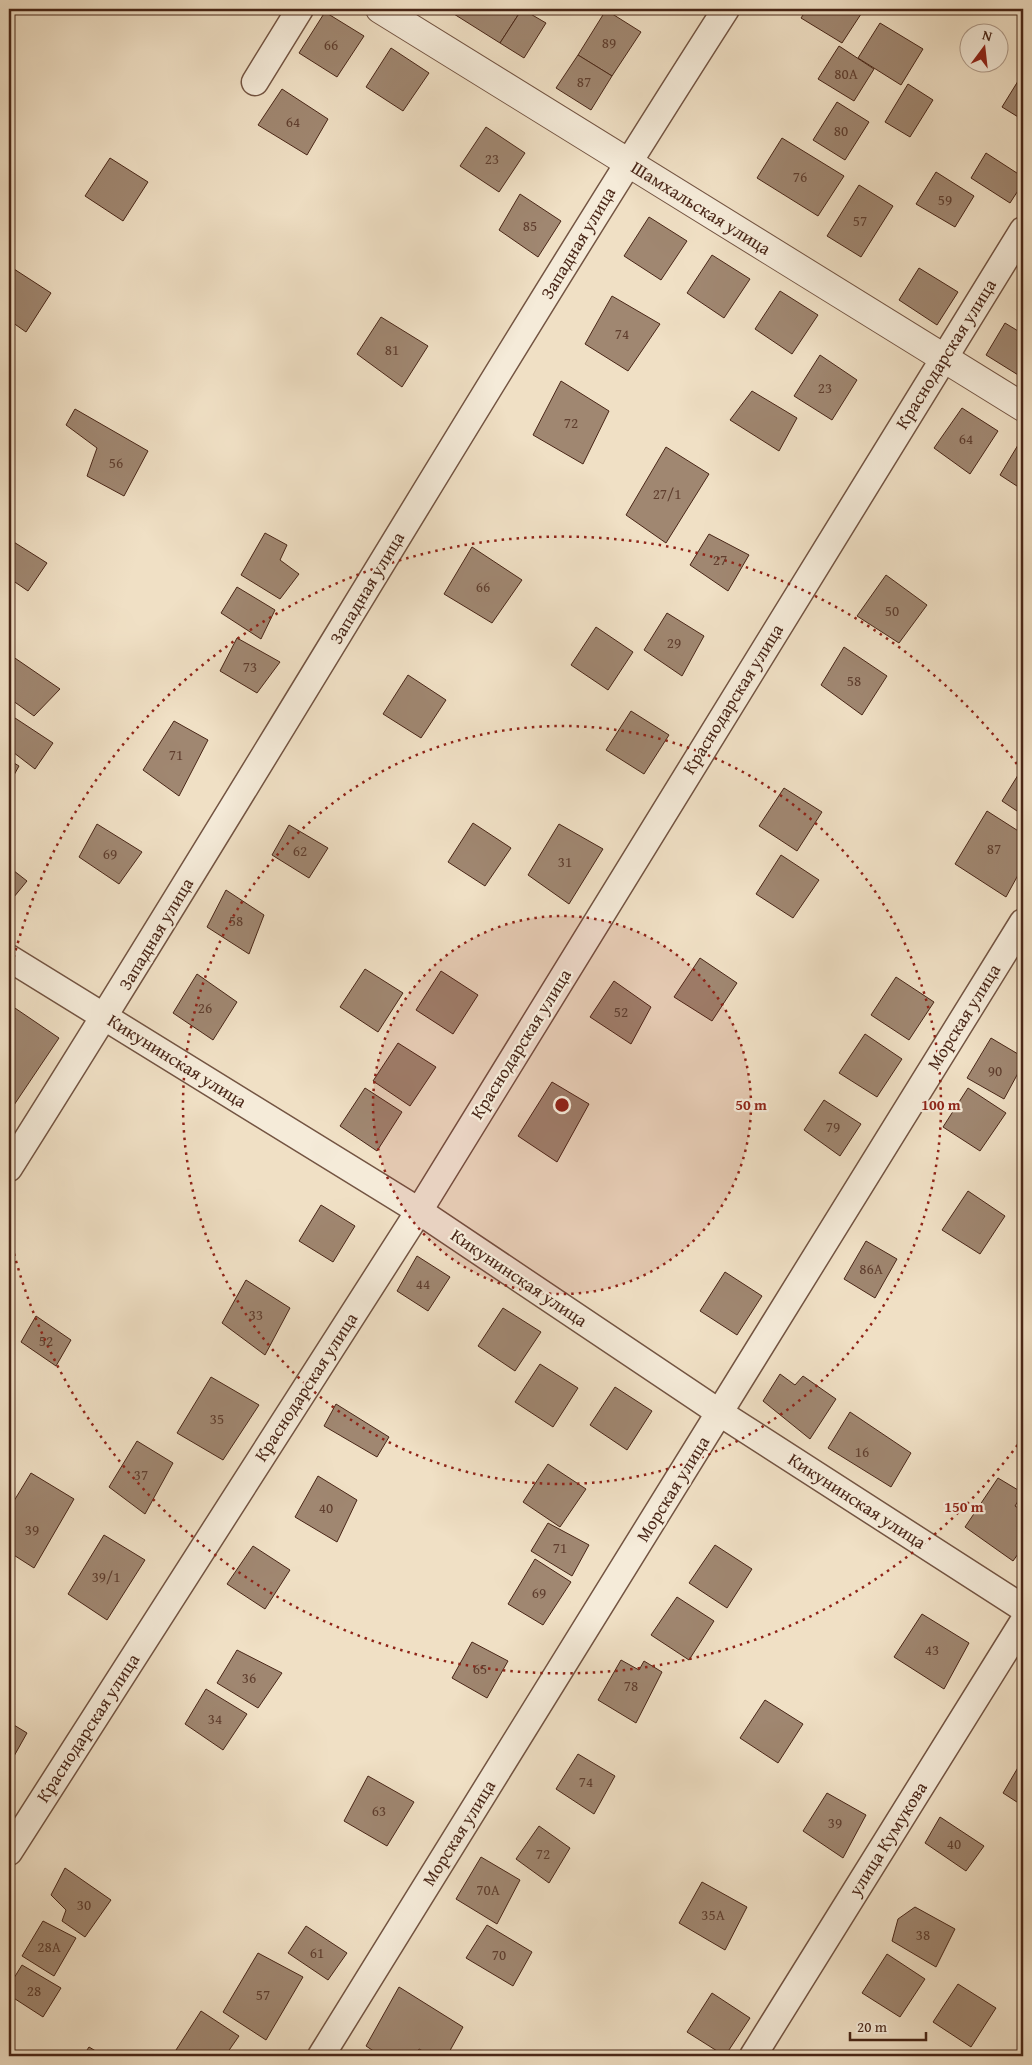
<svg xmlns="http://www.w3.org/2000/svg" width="1032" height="2065" viewBox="0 0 1032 2065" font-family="'Gentium Book Plus',serif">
	<rect width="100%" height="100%" fill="#f0e0c5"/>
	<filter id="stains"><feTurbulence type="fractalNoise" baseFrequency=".004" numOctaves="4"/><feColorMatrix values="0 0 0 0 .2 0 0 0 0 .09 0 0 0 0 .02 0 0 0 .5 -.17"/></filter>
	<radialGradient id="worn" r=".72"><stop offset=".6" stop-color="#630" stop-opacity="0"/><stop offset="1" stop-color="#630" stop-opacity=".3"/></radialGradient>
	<g fill="#a08771" stroke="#492617">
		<polygon points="446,9 522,9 500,43"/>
		<polygon points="522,9 546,23 524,58 500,43"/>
		<polygon points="807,9 860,9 863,11 842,43 801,18"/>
		<polygon points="606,10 641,32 612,76 578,55"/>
		<polygon points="325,12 364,36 337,77 299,53"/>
		<polygon points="880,23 923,49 901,85 858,58"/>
		<polygon points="839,46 874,69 854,101 818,79"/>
		<polygon points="391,48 429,73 403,111 366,87"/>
		<polygon points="578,55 612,76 591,110 556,88"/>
		<polygon points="1023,73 1023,120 1002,107"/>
		<polygon points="908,84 933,100 910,137 885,122"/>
		<polygon points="282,89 328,119 307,155 258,125"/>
		<polygon points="837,102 869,122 845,160 813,140"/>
		<polygon points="486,127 525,153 499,192 460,166"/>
		<polygon points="782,138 844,176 818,216 757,178"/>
		<polygon points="986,153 1023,177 1023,183 1010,203 971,178"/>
		<polygon points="110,158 148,182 123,221 85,196"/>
		<polygon points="936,172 974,196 955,227 916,204"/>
		<polygon points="859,185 893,206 861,257 827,236"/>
		<polygon points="520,194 561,221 538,257 499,230"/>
		<polygon points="649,217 687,241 661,280 624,256"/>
		<polygon points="712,255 750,279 724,318 687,293"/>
		<polygon points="919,268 958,292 937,325 899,300"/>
		<polygon points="14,269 51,293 26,332 9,320 9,276"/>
		<polygon points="780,291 818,315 792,354 755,329"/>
		<polygon points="612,296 660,324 628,371 585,344"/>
		<polygon points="381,317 428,346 402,387 357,354"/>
		<polygon points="1005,323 1023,334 1023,378 986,355"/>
		<polygon points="820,355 857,380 832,420 794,396"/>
		<polygon points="561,381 609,411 583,464 533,435"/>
		<polygon points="752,391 797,418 779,451 730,420"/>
		<polygon points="962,408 998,431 970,474 934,448"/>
		<polygon points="75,409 148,451 124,496 87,476 97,448 66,425"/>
		<polygon points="1021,440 1023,441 1023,490 1000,475"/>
		<polygon points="666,447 709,474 666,543 626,515"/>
		<polygon points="265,533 287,545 280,560 299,574 280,599 241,575"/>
		<polygon points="709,534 749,555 728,591 690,565"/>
		<polygon points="9,539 47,563 28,591 9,578"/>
		<polygon points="472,547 522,580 492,623 444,594"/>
		<polygon points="886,575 927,605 899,643 857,616"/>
		<polygon points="237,587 275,610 261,639 221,613"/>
		<polygon points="667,613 704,636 682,676 644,650"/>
		<polygon points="596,627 633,652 608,690 571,665"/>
		<polygon points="237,638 280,662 257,693 220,671"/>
		<polygon points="844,647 887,676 862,715 821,685"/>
		<polygon points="9,654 60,689 34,716 9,698"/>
		<polygon points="408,675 446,700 421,738 383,714"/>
		<polygon points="631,711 669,735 644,774 606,750"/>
		<polygon points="15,718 53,743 35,769 9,749 9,728"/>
		<polygon points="174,721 208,740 179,796 143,770"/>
		<polygon points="9,760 19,766 9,784"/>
		<polygon points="1023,767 1023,815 1002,801"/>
		<polygon points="784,788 822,812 797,851 759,826"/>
		<polygon points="987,811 1023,834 1023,866 1006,897 955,864"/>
		<polygon points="473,823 511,848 485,886 448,862"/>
		<polygon points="97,824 142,852 119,884 79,857"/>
		<polygon points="559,824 603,849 569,904 528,875"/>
		<polygon points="289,825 328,848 309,878 272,855"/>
		<polygon points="781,855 819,880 793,918 756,894"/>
		<polygon points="9,867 27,881 9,903"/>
		<polygon points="226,890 264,915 249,954 207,927"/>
		<polygon points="700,958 737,983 712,1021 674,997"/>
		<polygon points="365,969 403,993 378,1032 340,1007"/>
		<polygon points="441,971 478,995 453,1034 416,1010"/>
		<polygon points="197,974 237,1002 213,1040 173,1013"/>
		<polygon points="896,977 934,1002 909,1040 871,1015"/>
		<polygon points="614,981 651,1007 631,1044 590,1017"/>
		<polygon points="9,1004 59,1038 14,1105 9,1101"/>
		<polygon points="865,1034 902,1059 877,1097 839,1073"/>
		<polygon points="991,1038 1023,1057 1023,1064 1004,1099 967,1078"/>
		<polygon points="398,1043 436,1067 410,1106 373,1081"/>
		<polygon points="552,1082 589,1104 557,1162 518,1136"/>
		<polygon points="365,1088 402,1112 377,1151 340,1126"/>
		<polygon points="968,1088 1006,1113 980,1151 943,1127"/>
		<polygon points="824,1100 861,1124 840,1156 804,1130"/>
		<polygon points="968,1191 1005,1216 980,1254 942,1230"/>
		<polygon points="321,1205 355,1226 333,1262 299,1241"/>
		<polygon points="866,1241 897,1259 875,1298 844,1279"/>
		<polygon points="417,1256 450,1277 428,1311 397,1291"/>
		<polygon points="725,1272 762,1296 737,1335 700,1311"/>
		<polygon points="246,1280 290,1308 265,1355 222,1323"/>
		<polygon points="503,1308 541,1332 515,1371 478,1346"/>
		<polygon points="36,1316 71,1340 56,1366 21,1342"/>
		<polygon points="540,1364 578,1388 553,1427 515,1402"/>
		<polygon points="780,1374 795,1385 803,1376 836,1399 810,1439 763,1401"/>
		<polygon points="211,1377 259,1405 223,1460 177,1433"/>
		<polygon points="615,1387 652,1411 627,1450 590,1425"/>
		<polygon points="336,1404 389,1437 377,1457 324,1426"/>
		<polygon points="850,1412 911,1453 891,1487 828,1448"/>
		<polygon points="137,1441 173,1463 145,1514 109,1487"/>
		<polygon points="548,1464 586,1489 560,1527 523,1502"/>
		<polygon points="31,1473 74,1499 34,1568 9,1552 9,1509"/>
		<polygon points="318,1476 357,1500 337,1542 295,1517"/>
		<polygon points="998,1478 1023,1493 1015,1506 1023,1511 1023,1547 1013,1561 965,1527"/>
		<polygon points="548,1523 589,1545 572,1576 531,1551"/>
		<polygon points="104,1535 145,1560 107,1620 68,1594"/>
		<polygon points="715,1545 752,1569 727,1608 689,1583"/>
		<polygon points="253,1546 290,1570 265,1609 227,1584"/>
		<polygon points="535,1559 571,1582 543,1625 508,1604"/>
		<polygon points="677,1597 714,1621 689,1660 651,1635"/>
		<polygon points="922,1614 969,1643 944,1689 894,1657"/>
		<polygon points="472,1642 508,1661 487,1698 452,1678"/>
		<polygon points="237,1650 282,1673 258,1708 217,1683"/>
		<polygon points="621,1660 639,1670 644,1661 662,1672 636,1723 598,1700"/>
		<polygon points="206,1689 247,1714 223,1750 185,1724"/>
		<polygon points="765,1700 803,1724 778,1763 740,1738"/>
		<polygon points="9,1722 27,1733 9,1765"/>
		<polygon points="578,1754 615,1776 594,1814 556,1789"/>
		<polygon points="1023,1759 1023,1806 1003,1793"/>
		<polygon points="368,1776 414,1802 387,1846 344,1821"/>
		<polygon points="827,1793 866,1815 843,1858 803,1831"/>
		<polygon points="940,1817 984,1846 966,1871 925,1843"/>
		<polygon points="539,1826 570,1848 549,1883 516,1859"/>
		<polygon points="481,1857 520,1880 497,1924 456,1899"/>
		<polygon points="65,1868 111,1900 85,1937 62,1921 66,1910 51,1895"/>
		<polygon points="702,1882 747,1907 725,1950 679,1923"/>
		<polygon points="915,1907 955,1929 936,1967 892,1941 898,1919"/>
		<polygon points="43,1921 76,1938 54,1976 22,1956"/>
		<polygon points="487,1925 532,1952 513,1986 466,1958"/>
		<polygon points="306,1926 347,1953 328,1980 288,1953"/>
		<polygon points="258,1953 303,1977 266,2040 223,2012"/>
		<polygon points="887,1954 925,1979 900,2017 862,1993"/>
		<polygon points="22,1965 61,1988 43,2017 9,1995 9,1986"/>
		<polygon points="958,1984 996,2008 971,2047 933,2022"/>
		<polygon points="399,1987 463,2027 447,2056 432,2056 419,2049 415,2056 381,2056 366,2046"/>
		<polygon points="712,1993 750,2018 725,2056 687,2032"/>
		<polygon points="201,2011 239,2036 225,2056 186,2056 176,2050"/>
		<polygon points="89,2047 104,2056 83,2056"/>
	</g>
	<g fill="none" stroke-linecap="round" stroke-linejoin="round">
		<g stroke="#735442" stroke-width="29">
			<g id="minor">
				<polyline points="255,82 300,9"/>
				<polyline points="9,958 419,1211 720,1413 1023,1608"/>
				<path d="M9,1168C252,784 481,391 726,9"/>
				<polyline points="9,1852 419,1211 1023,230"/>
				<polyline points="321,2056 1023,922"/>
				<polyline points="753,2056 1023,1622"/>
			</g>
		</g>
		<g stroke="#735442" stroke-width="30">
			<polyline id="tertiary" points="380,9 1023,407"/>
		</g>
		<use href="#minor" stroke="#f5ebd9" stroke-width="26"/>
		<use href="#tertiary" stroke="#f5ebd9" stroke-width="28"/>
	</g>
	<circle cx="562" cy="1105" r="189" fill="#8f2418" fill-opacity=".12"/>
	<g fill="none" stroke="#8f2418" stroke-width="2.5" stroke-dasharray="2.5 5">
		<circle cx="562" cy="1105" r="189"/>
		<circle cx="562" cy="1105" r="379"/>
		<path d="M1022 1439A568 568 0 0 1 10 1238M10 972A568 568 0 0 1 1022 771"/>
	</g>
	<g text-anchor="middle" stroke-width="4.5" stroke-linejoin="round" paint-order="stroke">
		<g font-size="15" fill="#5f3e2e">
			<text x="609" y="48">89</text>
			<text x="331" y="50">66</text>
			<text x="846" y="79">80А</text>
			<text x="584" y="87">87</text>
			<text x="293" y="127">64</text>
			<text x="841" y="136">80</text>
			<text x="492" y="164">23</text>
			<text x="800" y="182">76</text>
			<text x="945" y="205">59</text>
			<text x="860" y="226">57</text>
			<text x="530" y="231">85</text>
			<text x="622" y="339">74</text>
			<text x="392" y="355">81</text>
			<text x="825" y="393">23</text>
			<text x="571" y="428">72</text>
			<text x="966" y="444">64</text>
			<text x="116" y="468">56</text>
			<text x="667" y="499">27/1</text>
			<text x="720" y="565">27</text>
			<text x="483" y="592">66</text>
			<text x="892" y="616">50</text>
			<text x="674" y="648">29</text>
			<text x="250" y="672">73</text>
			<text x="854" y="686">58</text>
			<text x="176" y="760">71</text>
			<text x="994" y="854">87</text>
			<text x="300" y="856">62</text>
			<text x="110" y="859">69</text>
			<text x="565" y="867">31</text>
			<text x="236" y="926">58</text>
			<text x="205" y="1013">26</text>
			<text x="621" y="1017">52</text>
			<text x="995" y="1076">90</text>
			<text x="833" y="1132">79</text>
			<text x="871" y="1274">86А</text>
			<text x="423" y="1289">44</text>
			<text x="256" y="1320">33</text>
			<text x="46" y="1346">52</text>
			<text x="217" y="1424">35</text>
			<text x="862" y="1457">16</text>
			<text x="141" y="1480">37</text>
			<text x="326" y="1513">40</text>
			<text x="32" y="1535">39</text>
			<text x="560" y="1553">71</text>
			<text x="106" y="1582">39/1</text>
			<text x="539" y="1598">69</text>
			<text x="932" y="1655">43</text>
			<text x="480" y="1674">65</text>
			<text x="249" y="1683">36</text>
			<text x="631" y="1691">78</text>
			<text x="215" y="1724">34</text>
			<text x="586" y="1787">74</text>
			<text x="379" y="1816">63</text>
			<text x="835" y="1828">39</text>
			<text x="954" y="1849">40</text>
			<text x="543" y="1859">72</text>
			<text x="488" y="1895">70А</text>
			<text x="84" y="1910">30</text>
			<text x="713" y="1920">35А</text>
			<text x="923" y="1940">38</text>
			<text x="49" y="1952">28А</text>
			<text x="317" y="1958">61</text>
			<text x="499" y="1960">70</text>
			<text x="34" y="1996">28</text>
			<text x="263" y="2000">57</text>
		</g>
		<g font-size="18" fill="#492617" stroke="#f5ebd9">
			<text transform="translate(701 208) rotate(32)" y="6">Шамхальская улица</text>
			<text transform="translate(578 243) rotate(-59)" y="6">Западная улица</text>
			<text transform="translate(946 354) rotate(-58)" y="6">Краснодарская улица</text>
			<text transform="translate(367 588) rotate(-59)" y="6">Западная улица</text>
			<text transform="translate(733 699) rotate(-58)" y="6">Краснодарская улица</text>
			<text transform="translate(156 934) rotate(-59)" y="6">Западная улица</text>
			<text transform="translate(964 1017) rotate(-58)" y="6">Морская улица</text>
			<text transform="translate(521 1044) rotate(-58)" y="6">Краснодарская улица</text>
			<text transform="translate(177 1061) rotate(32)" y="6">Кикунинская улица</text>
			<text transform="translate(519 1278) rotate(34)" y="6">Кикунинская улица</text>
			<text transform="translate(306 1387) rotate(-57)" y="6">Краснодарская улица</text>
			<text transform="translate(673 1489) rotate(-58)" y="6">Морская улица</text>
			<text transform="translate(857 1501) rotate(33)" y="6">Кикунинская улица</text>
			<text transform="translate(88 1728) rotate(-57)" y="6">Краснодарская улица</text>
			<text transform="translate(459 1833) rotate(-58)" y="6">Морская улица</text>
			<text transform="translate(888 1839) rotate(-58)" y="6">улица Кумукова</text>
		</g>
	</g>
	<circle cx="562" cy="1105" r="8" fill="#8f2418" stroke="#f5ebd9" stroke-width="2.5"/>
	<g font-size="15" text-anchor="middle" font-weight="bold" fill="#8f2418" stroke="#f5ebd9" stroke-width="4.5" stroke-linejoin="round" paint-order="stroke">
		<text x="751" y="1110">50 m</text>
		<text x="941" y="1110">100 m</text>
		<text x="964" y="1512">150 m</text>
	</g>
	<rect width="1032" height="2065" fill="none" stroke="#f0e0c5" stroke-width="30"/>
	<rect x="10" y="10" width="1012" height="2045" fill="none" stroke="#492617" stroke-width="2.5"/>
	<rect x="15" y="15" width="1002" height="2035" fill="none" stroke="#492617"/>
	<g transform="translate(984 48) rotate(15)"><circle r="24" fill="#f5ebd9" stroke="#b09c8b"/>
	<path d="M0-4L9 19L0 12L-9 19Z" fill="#8f2418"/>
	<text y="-8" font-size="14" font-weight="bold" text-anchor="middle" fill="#492617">N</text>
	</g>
	<path d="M850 2032v8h76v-8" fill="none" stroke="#492617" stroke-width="2.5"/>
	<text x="857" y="2032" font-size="15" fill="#492617" stroke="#f5ebd9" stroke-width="4" paint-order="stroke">20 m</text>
	<rect width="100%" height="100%" filter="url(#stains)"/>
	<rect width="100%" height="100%" fill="url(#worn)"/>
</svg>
